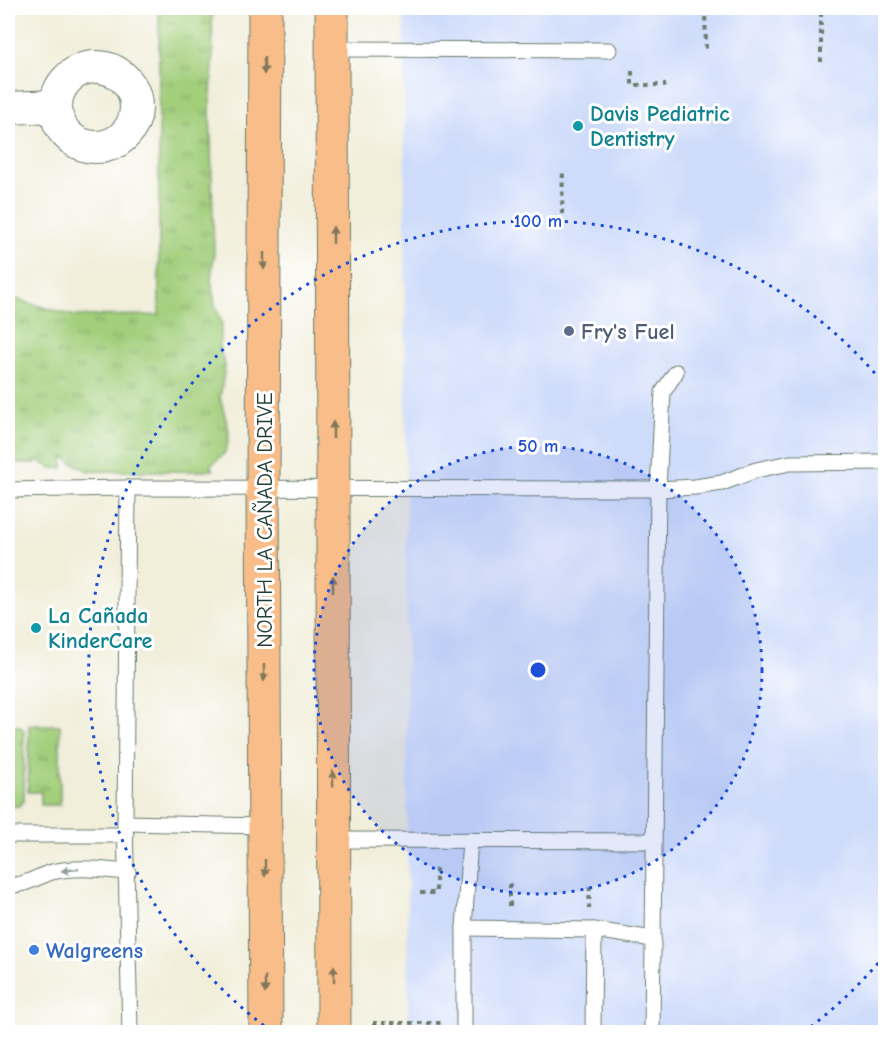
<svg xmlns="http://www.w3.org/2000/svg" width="893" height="1040" viewBox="0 0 893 1040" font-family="'Comic Neue',sans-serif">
	<defs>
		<pattern id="grass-tufts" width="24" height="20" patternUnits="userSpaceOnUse" patternTransform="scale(1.5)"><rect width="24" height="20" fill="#a3cf7c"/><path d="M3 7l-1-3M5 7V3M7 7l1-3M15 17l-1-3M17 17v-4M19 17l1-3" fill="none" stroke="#84a966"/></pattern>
	</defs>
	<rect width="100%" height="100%" fill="#fff"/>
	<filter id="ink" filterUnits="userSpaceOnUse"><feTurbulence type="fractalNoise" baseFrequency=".0167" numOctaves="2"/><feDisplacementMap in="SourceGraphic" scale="12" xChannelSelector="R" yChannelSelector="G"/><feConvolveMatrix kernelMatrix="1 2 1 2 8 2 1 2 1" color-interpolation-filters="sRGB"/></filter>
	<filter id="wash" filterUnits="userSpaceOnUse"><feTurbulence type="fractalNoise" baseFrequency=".008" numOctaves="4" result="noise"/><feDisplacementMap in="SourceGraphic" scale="24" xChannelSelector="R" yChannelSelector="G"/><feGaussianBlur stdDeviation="1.35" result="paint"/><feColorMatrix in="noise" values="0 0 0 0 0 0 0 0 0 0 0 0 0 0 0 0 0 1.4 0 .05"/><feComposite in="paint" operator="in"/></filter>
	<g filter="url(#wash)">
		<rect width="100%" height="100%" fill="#f1eeda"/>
		<polygon fill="#cedbfa" points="404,8 885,8 885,1032 408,1032"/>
		<g fill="url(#grass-tufts)" stroke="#618658" stroke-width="1.5">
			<polygon points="159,8 212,8 213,65 210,107 214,256 211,279 215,305 222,323 219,348 225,365 220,398 229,431 228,442 224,454 210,466 213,470 204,471 88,471 63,457 63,468 51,468 37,460 36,463 8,463 8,338 10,337 8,328 8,297 74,316 159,315"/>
			<polygon points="29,725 60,725 60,805 41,805 41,792 28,792"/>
			<polygon points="8,726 20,726 24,731 24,801 19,806 8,806"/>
		</g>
	</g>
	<g filter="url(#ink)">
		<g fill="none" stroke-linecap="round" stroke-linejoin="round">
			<g stroke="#687b6e" stroke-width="17">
				<g id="lane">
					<polyline points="332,49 609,50"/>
					<polyline points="128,488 125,823 130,1032"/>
					<polyline points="8,490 128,488 658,489 695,487 722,483 756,470 790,463 886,462"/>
					<polyline points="125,823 265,826"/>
					<polyline points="8,835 126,835"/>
					<polyline points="333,840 653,841"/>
					<path d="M8,885C23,887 38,876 52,872C77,866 103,870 128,872"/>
					<polyline points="464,928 594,930"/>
					<polyline points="464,1032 464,928 470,840"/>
					<polyline points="593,1032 594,930 653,939"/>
					<polyline points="652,1032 658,489 663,392 676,372"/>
				</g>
			</g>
			<g stroke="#687b6e" stroke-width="34">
				<g id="street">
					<circle cx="96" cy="107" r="40"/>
					<polyline points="8,108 56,106"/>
				</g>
			</g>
			<g stroke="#687b6e" stroke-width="35">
				<g id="primary">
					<polyline points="265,8 263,488 266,1032"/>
					<polyline points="332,8 334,1032"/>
				</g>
			</g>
			<g stroke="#687b6e" stroke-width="4" stroke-dasharray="4.5 4.5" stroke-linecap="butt">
				<polyline points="705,8 706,50"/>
				<polyline points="874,8 886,23"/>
				<polyline points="861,10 866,8"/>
				<polyline points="821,62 821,8"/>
				<polyline points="632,71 632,85 666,85"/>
				<polyline points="562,214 563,169"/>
				<polyline points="886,587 886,649"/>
				<polyline points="420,893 436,893 436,867 439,867"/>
				<polyline points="510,906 510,883"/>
				<polyline points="589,909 590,883"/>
				<polyline points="373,1023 441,1023"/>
			</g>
			<use href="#lane" stroke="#fff" stroke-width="15"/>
			<use href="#street" stroke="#fff" stroke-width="32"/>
			<use href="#primary" stroke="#f8bd89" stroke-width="33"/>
		</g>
		<defs><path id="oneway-solid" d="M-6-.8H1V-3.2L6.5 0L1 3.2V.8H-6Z" transform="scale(1.5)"/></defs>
		<g fill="#81775a">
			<use href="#oneway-solid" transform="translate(264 66) rotate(90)"/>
			<use href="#oneway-solid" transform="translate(333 235) rotate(-90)"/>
			<use href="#oneway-solid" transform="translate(264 261) rotate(90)"/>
			<use href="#oneway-solid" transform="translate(333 430) rotate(-90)"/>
			<use href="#oneway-solid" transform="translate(333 584) rotate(-90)"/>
			<use href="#oneway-solid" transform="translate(264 673) rotate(90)"/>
			<use href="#oneway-solid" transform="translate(333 779) rotate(-90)"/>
			<use href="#oneway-solid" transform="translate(265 868) rotate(90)"/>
			<use href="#oneway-solid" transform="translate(334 974) rotate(-90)"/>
			<use href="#oneway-solid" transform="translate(265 985) rotate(90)"/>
		</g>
		<use fill="#8f9e9a" href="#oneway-solid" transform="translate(70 870) rotate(174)"/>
	</g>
	<circle cx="538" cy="670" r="224" fill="#1d4ed8" fill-opacity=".12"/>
	<g fill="none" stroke="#1d4ed8" stroke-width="3" stroke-dasharray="3 6">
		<circle cx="538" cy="670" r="224"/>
		<path d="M884 956A449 449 0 0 1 805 1031M271 1031A449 449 0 1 1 884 384"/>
	</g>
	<g fill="#0f9aa8" stroke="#fff" stroke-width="2">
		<circle cx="578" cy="126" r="6"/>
		<circle cx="36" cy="628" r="6"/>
	</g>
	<circle fill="#5c6f8a" stroke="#fff" stroke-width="2" cx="569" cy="331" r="6"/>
	<circle fill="#3f7fe0" stroke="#fff" stroke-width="2" cx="34" cy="950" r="6"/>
	<g text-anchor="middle" stroke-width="6" stroke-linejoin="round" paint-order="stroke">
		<g font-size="22" font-weight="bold" fill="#0d838f" stroke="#fff" text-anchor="start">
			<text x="590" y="121">Davis Pediatric<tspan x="590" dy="25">Dentistry</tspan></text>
			<text x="48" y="623">La Cañada<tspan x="48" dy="25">KinderCare</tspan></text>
		</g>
		<g font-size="22" font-weight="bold" fill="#4e5e75" stroke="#fff" text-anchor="start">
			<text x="581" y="339">Fry's Fuel</text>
		</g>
		<g font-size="22" fill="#1f3d34" stroke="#fff">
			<text transform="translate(264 520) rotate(-90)" y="8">NORTH LA CAÑADA DRIVE</text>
		</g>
		<g font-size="22" font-weight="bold" fill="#366cbe" stroke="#fff" text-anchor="start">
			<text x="46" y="958">Walgreens</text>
		</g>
	</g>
	<circle cx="538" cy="670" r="9" fill="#1d4ed8" stroke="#fff" stroke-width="3"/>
	<g font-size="18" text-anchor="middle" font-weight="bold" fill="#1d4ed8" stroke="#fff" stroke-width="6" stroke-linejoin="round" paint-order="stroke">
		<text x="538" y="227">100 m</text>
		<text x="538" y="452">50 m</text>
	</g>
	<rect width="893" height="1040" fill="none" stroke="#fff" stroke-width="30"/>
</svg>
